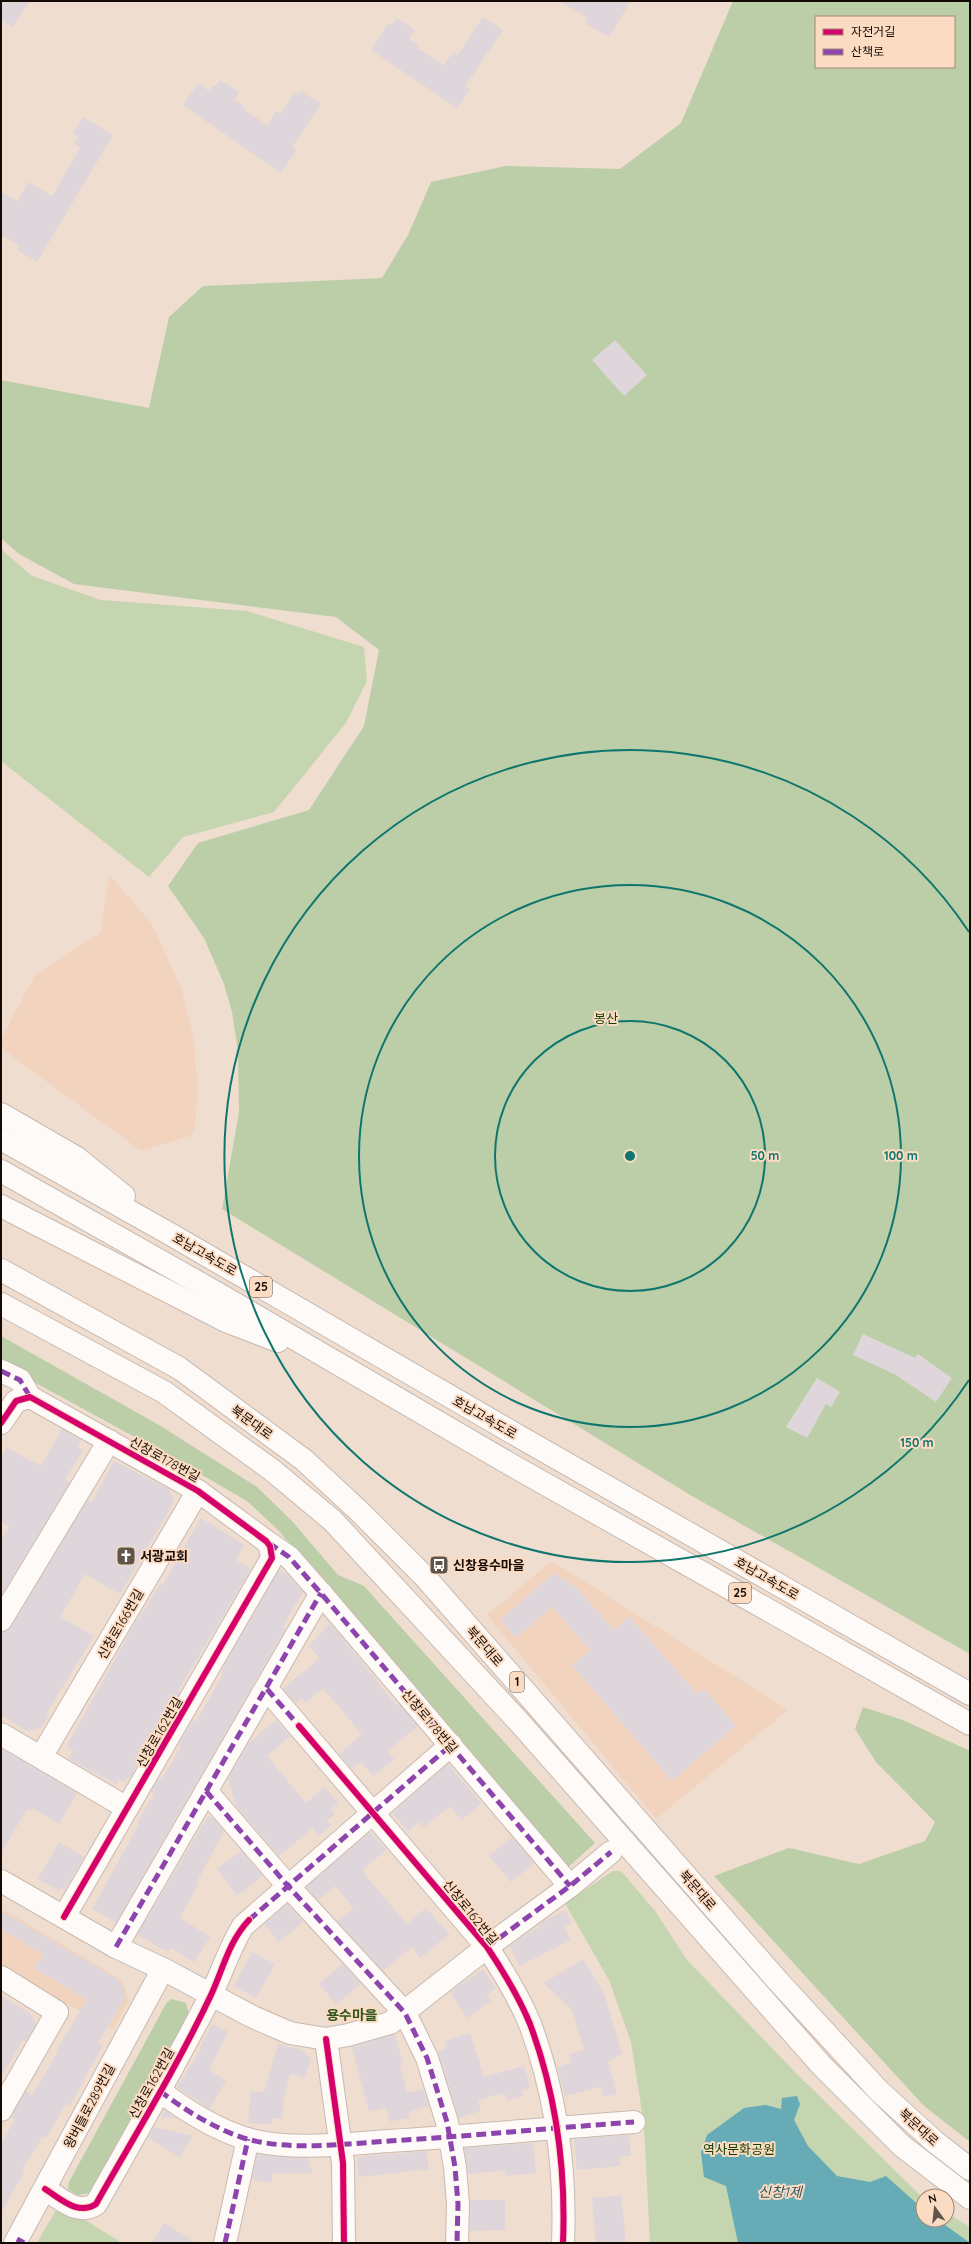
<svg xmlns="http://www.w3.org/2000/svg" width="971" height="2244" viewBox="0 0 971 2244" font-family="Quicksand,'Noto Sans KR',sans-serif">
	<rect width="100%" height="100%" fill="#efddd0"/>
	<g fill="#f2d4be">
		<polygon points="109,874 152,924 181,988 193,1034 198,1087 195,1128 190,1136 141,1151 1,1048 1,1039 35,975 101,932"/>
		<polygon points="552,1561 788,1710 656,1819 487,1615"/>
		<polygon points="6,1911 122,1980 129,2001 113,2030 1,1967 1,1913"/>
	</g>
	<g fill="#c4d5af">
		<polygon points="1,549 32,576 101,600 247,611 364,647 367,681 346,723 274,812 183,837 149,877 1,761"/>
		<polygon points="613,1871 621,1871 655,1911 687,1960 796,2073 923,2198 923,2220 947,2220 947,2213 970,2227 970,2243 650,2243 644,2125 631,2042 609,1980 565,1903"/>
		<polygon points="66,2208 122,2243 37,2243 56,2210"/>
	</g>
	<g fill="#bccea7" fill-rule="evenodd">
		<path d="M733,1H970V1654L692,1496L222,1209L239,1112L238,1051L232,1012L224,984L204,938L168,886L198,843L309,810L364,726L379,650L336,617L74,584L19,554L1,538V380L149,408L169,317L203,286L382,278L408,235L431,182L506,166L620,169L681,123ZM816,17H954V67H816Z"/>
		<polygon points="1,1336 159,1425 257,1487 292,1521 338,1575 364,1586 595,1843 566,1869 278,1530 247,1501 164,1453 1,1364"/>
		<polygon points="863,1707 903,1720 970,1751 970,2142 923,2105 714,1876 789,1848 859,1864 925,1841 935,1822 876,1762 855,1729"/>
		<polygon points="172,1999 186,2003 189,2014 90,2193 77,2195 68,2189 69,2182 167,2002"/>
	</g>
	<polygon fill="#66abb5" points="797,2096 800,2104 794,2120 808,2146 837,2176 870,2182 886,2176 923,2209 923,2220 938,2220 970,2243 738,2243 726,2186 704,2177 701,2153 707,2135 744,2108 766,2105 781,2109 782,2098"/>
	<g fill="#ded6db">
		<polygon points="1,1 30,1 12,27 1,20"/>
		<polygon points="559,1 631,1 609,37 585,23 588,18"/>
		<polygon points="483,17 503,30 465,86 470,89 457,108 371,50 388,24 392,25 397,18 415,30 409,39 419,45 417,48 444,65 453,52 458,55"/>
		<polygon points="220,80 239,92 234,100 244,106 243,109 267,125 276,111 281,114 294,93 299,94 301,91 321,104 292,147 297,150 281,173 183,105 198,83 209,91 212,86 216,86"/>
		<polygon points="83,117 113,135 37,262 17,250 20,246 1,235 1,192 17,201 28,182 52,196 80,148 74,144 79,136 73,133"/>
		<polygon points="615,340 647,375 624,396 592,360"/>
		<polygon points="863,1334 915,1358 918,1354 952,1378 936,1402 896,1375 853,1355"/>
		<polygon points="817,1378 840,1392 831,1407 826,1404 807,1438 786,1427"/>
		<polygon points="62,1429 81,1440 77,1446 83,1450 65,1480 69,1482 67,1487 1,1596 1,1540 9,1527 1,1521 1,1457 7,1448 41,1466"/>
		<polygon points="114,1461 169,1489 174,1502 120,1594 85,1574 60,1617 94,1636 46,1714 49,1715 41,1728 28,1731 1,1715 1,1632 7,1631 12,1626 88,1499 92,1502"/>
		<polygon points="201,1518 244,1545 236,1560 251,1569 178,1691 180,1692 129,1779 127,1778 125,1782 119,1779 116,1784 68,1759 73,1751 66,1747 138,1618 139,1619 160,1584 162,1586"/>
		<polygon points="279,1570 288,1575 303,1592 283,1626 286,1628 116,1922 92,1909 139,1824 137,1823 154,1794 151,1792 159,1778 162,1779 181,1746 178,1745 193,1720 196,1722 223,1674 221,1673 226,1662"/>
		<polygon points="554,1573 578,1589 614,1630 629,1616 697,1694 704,1689 736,1726 672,1781 572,1665 590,1650 552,1607 516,1638 500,1620"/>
		<polygon points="330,1623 397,1706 399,1704 418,1726 387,1751 394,1759 373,1776 361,1762 352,1769 339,1754 362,1734 323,1688 305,1703 302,1698 296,1703 283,1689 320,1658 309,1646"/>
		<polygon points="276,1720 290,1736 267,1756 306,1803 325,1787 338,1803 331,1809 335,1814 327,1821 331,1825 319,1836 313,1828 279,1856 236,1806 228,1779 248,1744"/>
		<polygon points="1,1748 77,1793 59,1824 32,1808 31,1811 27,1809 1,1853"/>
		<polygon points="448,1764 481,1803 462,1820 450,1806 424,1827 419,1822 408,1831 392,1813"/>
		<polygon points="208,1816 214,1819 224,1831 194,1887 199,1883 180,1918 210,1937 194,1962 171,1948 168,1952 137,1935"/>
		<polygon points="370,1832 386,1850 363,1869 365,1875 407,1924 426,1908 449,1934 420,1958 412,1947 383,1971 337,1921 354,1908 335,1886 318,1900 306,1887"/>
		<polygon points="512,1837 534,1863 511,1882 489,1856"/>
		<polygon points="59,1842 84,1857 66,1888 58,1890 38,1879"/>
		<polygon points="241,1851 263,1876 237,1896 217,1869"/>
		<polygon points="287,1904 303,1922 279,1942 264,1924"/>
		<polygon points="565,1910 572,1923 564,1927 571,1940 519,1966 510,1946 525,1935 540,1927 539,1925 542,1922"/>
		<polygon points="1,1911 119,1980 126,1996 98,2043 103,2046 83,2080 84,2081 69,2106 66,2104 46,2138 43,2136 21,2171 24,2173 1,2212 1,2143 15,2120 11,2117 26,2091 32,2095 59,2050 57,2049 87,2000 34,1968 43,1954 1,1929"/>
		<polygon points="252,1952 275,1964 256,1998 234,1986"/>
		<polygon points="583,1959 604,1994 622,2053 608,2062 617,2094 603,2097 601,2087 565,2096 557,2067 571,2063 569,2054 584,2050 572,2010 544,1983"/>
		<polygon points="343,1964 361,1984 336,2004 319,1984"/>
		<polygon points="483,1969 496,1988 486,1995 491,2001 467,2018 450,1992"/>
		<polygon points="1,1996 30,2013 36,2024 26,2042 23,2040 1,2077"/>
		<polygon points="212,2024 228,2032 209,2070 226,2081 209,2109 177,2087 201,2049 200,2048"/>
		<polygon points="470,2033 484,2077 524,2066 530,2089 522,2091 523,2096 507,2100 504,2093 478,2100 481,2111 459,2118 438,2051 447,2048 445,2041"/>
		<polygon points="395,2034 403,2064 400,2065 407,2093 423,2089 429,2106 408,2112 410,2117 390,2122 386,2107 369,2112 352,2047"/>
		<polygon points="278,2044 302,2050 311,2058 305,2078 290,2074 283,2102 282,2119 272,2118 272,2124 248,2123 251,2091 264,2092"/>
		<polygon points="165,2110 173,2116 177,2118 161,2117"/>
		<polygon points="154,2127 193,2136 179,2157 148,2137"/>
		<polygon points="629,2135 631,2156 619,2157 620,2166 577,2170 574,2139"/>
		<polygon points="533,2143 536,2173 506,2176 505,2170 468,2174 464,2148"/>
		<polygon points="426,2151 429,2169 359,2177 357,2157"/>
		<polygon points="257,2154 308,2158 312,2173 273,2173 271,2183 252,2179"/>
		<polygon points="621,2195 626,2243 596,2243 592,2198"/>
		<polygon points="470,2200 505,2200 505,2230 470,2231"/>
		<polygon points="164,2223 197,2243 152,2243"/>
	</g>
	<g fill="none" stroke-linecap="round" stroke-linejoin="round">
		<g stroke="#c8bab0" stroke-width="24">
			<g id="minor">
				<polyline points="1,1371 20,1380 30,1397 198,1491 266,1541 270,1546 272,1558 64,1917"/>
				<polyline points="1,1423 16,1401 30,1397"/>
				<polyline points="266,1541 289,1557 325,1598 570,1886"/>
				<polyline points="1,1620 109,1441"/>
				<path d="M267,1689L487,1947C503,1971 519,1997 530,2024C556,2094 566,2169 563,2243"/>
				<polyline points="1,1734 127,1808"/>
				<polyline points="41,1757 198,1491"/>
				<polyline points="206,1791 288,1886 405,2013 427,2058 447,2122 455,2167 458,2204 457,2243"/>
				<polyline points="1,1881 116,1947 163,1969 253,2017 290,2033 326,2039 348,2035 390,2023 487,1947 570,1886 611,1852"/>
				<polyline points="116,1947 321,1593"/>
				<polyline points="1,1977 57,2012 1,2110"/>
				<polyline points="326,2039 343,2163 344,2243"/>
				<path d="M160,2091C186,2111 215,2129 247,2139C290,2151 345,2144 389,2141C471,2136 552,2128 634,2122"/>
				<path d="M45,2189C61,2199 78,2216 96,2204C135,2136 172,2069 208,2001C221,1976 228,1950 243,1926L451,1745"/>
				<polyline points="15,2243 163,1969"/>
				<polyline points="225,2243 248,2139"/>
			</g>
		</g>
		<g stroke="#c8bab0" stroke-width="24">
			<g id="major">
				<polyline points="1,1270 179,1368 304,1460 360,1512 425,1577 777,1980 879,2091 935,2142 970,2169"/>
				<polyline points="1,1304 164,1392 272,1470 333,1521 520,1723 822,2066 902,2146 970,2198"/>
			</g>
		</g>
		<g stroke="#c8bab0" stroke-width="24">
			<g id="highway">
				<polyline points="1,1114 77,1158 124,1196"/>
				<polyline points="1,1139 170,1234 520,1437 970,1694"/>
				<polyline points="1,1171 215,1292 508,1463 970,1724"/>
				<polyline points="1,1206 226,1321 278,1341"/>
			</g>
		</g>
		<use href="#minor" stroke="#fdfaf8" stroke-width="22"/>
		<use href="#major" stroke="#fdfaf8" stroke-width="22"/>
		<use href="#highway" stroke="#fdfaf8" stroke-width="22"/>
		<g stroke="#8e44ad" stroke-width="5" stroke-dasharray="10 5" stroke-linecap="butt">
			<polyline points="1,1371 20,1380 30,1397"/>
			<polyline points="269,1543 289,1557 325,1598 570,1886"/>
			<polyline points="267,1689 299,1726"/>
			<polyline points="206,1791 288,1886 405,2013 427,2058 447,2122 455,2167 458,2204 457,2243"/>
			<polyline points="249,1920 451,1745"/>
			<polyline points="116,1947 321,1593"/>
			<polyline points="487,1947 570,1886 611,1852"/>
			<path d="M160,2091C186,2111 215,2129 247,2139C290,2151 345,2144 389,2141C471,2136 552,2128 634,2122"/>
			<polyline points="17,2239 24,2243"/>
			<polyline points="225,2243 248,2139"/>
		</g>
		<g stroke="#fcdbc3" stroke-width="8">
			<g id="cycleway">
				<polyline points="1,1423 16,1401 30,1397 198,1491 266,1541 270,1546 272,1558 64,1917"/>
				<path d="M299,1726L487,1947C503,1971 519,1997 530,2024C556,2094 566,2169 563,2243"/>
				<polyline points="326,2039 343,2163 344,2243"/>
				<path d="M45,2189C61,2199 78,2216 96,2204C135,2135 177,2067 211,1995C223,1969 229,1941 249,1920"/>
			</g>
		</g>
		<use href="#cycleway" stroke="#d6006c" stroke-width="6"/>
	</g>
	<g fill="none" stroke="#0f766e" stroke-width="2">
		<circle cx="630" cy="1156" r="135"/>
		<circle cx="630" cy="1156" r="271"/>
		<path d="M969 1380A406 406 0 1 1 969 932"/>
	</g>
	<defs>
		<g id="church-square" transform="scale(1)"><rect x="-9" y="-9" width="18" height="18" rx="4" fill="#61544b" stroke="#fcdbc3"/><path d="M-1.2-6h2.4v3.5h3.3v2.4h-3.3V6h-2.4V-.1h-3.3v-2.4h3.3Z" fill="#fff"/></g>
		<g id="bus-square" transform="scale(1)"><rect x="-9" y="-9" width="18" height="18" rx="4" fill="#61544b" stroke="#fcdbc3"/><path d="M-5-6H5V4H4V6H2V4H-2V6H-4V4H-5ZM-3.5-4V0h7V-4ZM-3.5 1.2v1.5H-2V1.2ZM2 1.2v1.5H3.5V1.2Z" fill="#fff"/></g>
	</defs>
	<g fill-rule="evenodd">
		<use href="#church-square" x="126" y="1556"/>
		<use href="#bus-square" x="439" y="1565"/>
	</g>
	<g text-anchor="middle" stroke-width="4" stroke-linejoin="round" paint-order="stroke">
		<g fill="#fcdbc3" stroke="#5a493d" stroke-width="1">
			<rect x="250" y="1277" width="22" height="20" rx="3"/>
			<rect x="729" y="1583" width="22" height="20" rx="3"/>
			<rect x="510" y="1672" width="14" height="20" rx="3"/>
		</g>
		<g font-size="12" font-weight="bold" fill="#150b04">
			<text x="261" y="1291">25</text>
			<text x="740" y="1597">25</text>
			<text x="517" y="1686">1</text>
		</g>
		<g font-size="13" fill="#123f01" stroke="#fcdbc3">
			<text x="606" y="1023">봉산</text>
			<text x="739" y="2154">역사문화공원</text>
		</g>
		<g font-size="13" fill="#150b04" stroke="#fcdbc3">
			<text transform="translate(205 1254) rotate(30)" y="5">호남고속도로</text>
			<text transform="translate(485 1417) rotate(30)" y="5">호남고속도로</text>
			<text transform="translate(252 1422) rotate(36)" y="5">북문대로</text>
			<text transform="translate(165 1459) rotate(29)" y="5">신창로178번길</text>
			<text transform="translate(767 1578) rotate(30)" y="5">호남고속도로</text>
			<text transform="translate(120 1624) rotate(-60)" y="5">신창로166번길</text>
			<text transform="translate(485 1646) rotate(49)" y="5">북문대로</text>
			<text transform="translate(430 1721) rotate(50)" y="5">신창로178번길</text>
			<text transform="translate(159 1732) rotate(-60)" y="5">신창로162번길</text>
			<text transform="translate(698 1890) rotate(49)" y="5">북문대로</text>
			<text transform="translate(471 1912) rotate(51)" y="5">신창로162번길</text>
			<text transform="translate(151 2083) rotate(-61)" y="5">신창로162번길</text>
			<text transform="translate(89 2106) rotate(-62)" y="5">왕버들로289번길</text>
			<text transform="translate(919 2127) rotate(42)" y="5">북문대로</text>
		</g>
		<g font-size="13" font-weight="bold" fill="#150b04" stroke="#fcdbc3" text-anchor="start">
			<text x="140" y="1561">서광교회</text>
			<text x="453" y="1570">신창용수마을</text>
		</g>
		<g font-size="14" font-weight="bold" fill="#2e561a" stroke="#fcdbc3">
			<text x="352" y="2020">용수마을</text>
		</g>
		<g font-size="14" font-style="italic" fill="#2b5660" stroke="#fcdbc3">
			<text x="780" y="2197">신창1제</text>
		</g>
	</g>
	<circle cx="630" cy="1156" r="6" fill="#0f766e" stroke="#fcdbc3" stroke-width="2"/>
	<g font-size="12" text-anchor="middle" font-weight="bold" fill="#0f766e" stroke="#fcdbc3" stroke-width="4" stroke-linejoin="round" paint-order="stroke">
		<text x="765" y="1160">50 m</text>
		<text x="901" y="1160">100 m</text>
		<text x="917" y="1447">150 m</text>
	</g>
	<rect width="971" height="2244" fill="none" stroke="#150b04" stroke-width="4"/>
	<rect x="815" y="16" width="140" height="52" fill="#fcdbc3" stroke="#a08877"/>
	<rect x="823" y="29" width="20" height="6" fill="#d6006c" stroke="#a08877"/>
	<text x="851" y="36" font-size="12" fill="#150b04">자전거길</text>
	<rect x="823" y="49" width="20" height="6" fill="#8e44ad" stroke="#a08877"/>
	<text x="851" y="56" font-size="12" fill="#150b04">산책로</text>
	<g transform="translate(935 2208) rotate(345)"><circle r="19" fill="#fcdbc3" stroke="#a08877"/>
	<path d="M0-3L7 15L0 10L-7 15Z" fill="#61544b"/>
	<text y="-6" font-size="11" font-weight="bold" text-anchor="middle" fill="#150b04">N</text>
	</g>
</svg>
